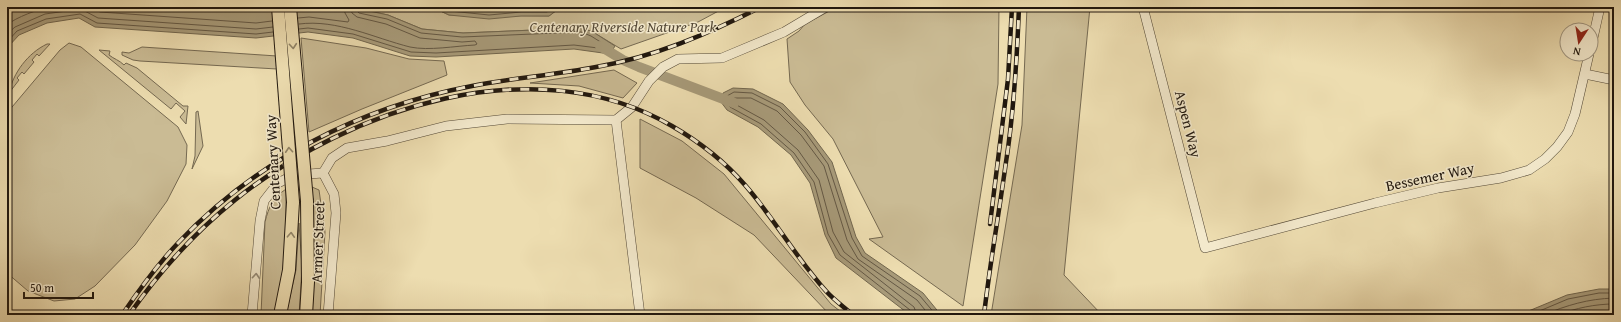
<svg xmlns="http://www.w3.org/2000/svg" width="1621" height="322" viewBox="0 0 1621 322" font-family="'Gentium Book Plus',serif">
	<rect width="100%" height="100%" fill="#edddb0"/>
	<filter id="stains"><feTurbulence type="fractalNoise" baseFrequency=".005" numOctaves="4"/><feColorMatrix values="0 0 0 0 .2 0 0 0 0 .09 0 0 0 0 .02 0 0 0 .5 -.17"/></filter>
	<radialGradient id="worn" r=".72"><stop offset=".6" stop-color="#630" stop-opacity="0"/><stop offset="1" stop-color="#630" stop-opacity=".3"/></radialGradient>
	<g fill="#cabb94" stroke="#756951">
		<polygon points="351,7 432,7 449,15 549,16 561,7 726,7 698,22 621,49 593,32 582,28 463,33 422,29 388,15"/>
		<polygon points="837,7 999,7 998,84 963,306 869,239 883,237 833,139 805,105 790,82 787,39 799,31 805,24"/>
		<polygon points="1027,7 1090,7 1064,275 1102,315 991,315 1022,125"/>
		<polygon points="301,38 366,48 409,59 444,61 447,75 362,109 309,132"/>
		<polygon points="69,43 81,47 178,127 187,145 186,164 167,201 135,245 95,286 75,299 54,301 28,291 7,273 7,113 60,50"/>
		<path d="M47,44H50L39,56L37,54L32,60L34,62L24,74L22,72L17,78L19,80L9,93C13,73 28,53 47,44Z"/>
		<polygon points="142,47 277,56 277,69 140,61 133,60 122,55 122,52 129,53"/>
		<path d="M99,50L110,51L109,55C114,59 119,60 124,65L126,63L137,68L183,106H188L186,124L180,117L185,111L176,103L171,109Z"/>
		<polygon points="614,70 637,83 623,98 579,86 530,83"/>
		<polygon points="198,111 203,146 192,169 195,156 196,112"/>
		<polygon points="640,119 682,141 724,174 831,304 845,315 830,315 754,235 696,198 640,168"/>
		<polygon points="312,187 319,190 325,232 320,315 312,315 314,271"/>
		<path d="M286,189C286,231 286,274 276,315H261L265,222C269,206 273,198 286,189Z"/>
		<polygon points="299,223 302,268 299,315 286,315 296,270"/>
	</g>
	<g fill="#a79a79" stroke="#71664e">
		<polygon points="9,7 351,7 388,15 422,29 463,33 582,28 593,32 615,46 610,54 574,49 436,57 410,56 353,38 308,32 256,38 95,27 79,18 47,23 19,35 7,48 7,8"/>
		<polygon points="432,7 561,7 549,16 521,16 489,19 449,15"/>
		<polygon points="733,88 753,89 783,104 808,130 832,162 856,237 865,253 923,293 941,315 910,315 836,258 825,235 810,183 791,155 758,127 727,110 721,102 723,93"/>
		<polygon points="1599,289 1614,289 1614,314 1602,315 1519,315 1567,295"/>
	</g>
	<g fill="none" stroke-linecap="round" stroke-linejoin="round">
		<g stroke="#645844" stroke-width="1">
			<polyline points="90,7 100,12 256,23 272,21"/>
			<polyline points="442,7 450,11 489,15 521,12 547,12 555,7"/>
			<polyline points="461,7 489,10 521,7 546,7"/>
			<polyline points="298,18 309,17 348,22 349,20 345,13 344,7"/>
			<path d="M299,24C337,19 374,38 410,47C429,51 455,46 475,45L477,44L475,41L462,42L420,38L386,24L357,17L352,13L350,7"/>
			<path d="M7,25C16,17 39,9 50,7"/>
			<polyline points="299,29 308,28 353,34 411,52 436,53 574,45 606,49 608,48 607,46 591,36 581,32 462,37 421,33 387,19 359,13 356,10 355,7"/>
			<polyline points="7,34 15,27 45,14 81,9 98,18 256,29 273,27"/>
			<polyline points="7,42 17,31 46,19 80,14 97,23 256,34 273,32"/>
			<polyline points="912,315 910,310 840,255 828,234 814,182 794,153 761,124 730,107 725,101 727,96 734,92 752,93 780,107 805,132 828,164 852,238 862,256 920,296 936,315"/>
			<polyline points="917,315 914,307 844,252 833,232 819,180 798,150 764,120 733,103 732,99 735,98 751,98 777,111 801,135 824,166 847,240 858,259 917,300 929,315"/>
			<polyline points="1530,315 1568,299 1599,293 1614,293"/>
			<path d="M1543,315C1568,305 1587,299 1614,298"/>
			<path d="M1558,315C1576,308 1595,304 1614,304"/>
		</g>
		<polyline stroke="#a79a79" stroke-width="10" points="600,46 623,60 639,67 734,103"/>
		<g stroke="#534836" stroke-width="10">
			<g id="minor">
				<polyline points="1143,7 1205,248 1375,203 1438,188 1501,178 1529,170 1545,159 1557,147 1568,132 1575,114 1589,54"/>
				<polyline points="1591,47 1600,7"/>
				<polyline points="1585,74 1614,80"/>
				<polyline points="616,120 640,315"/>
				<polyline points="323,173 332,158 347,148 387,141 446,126 507,119 616,120 632,107 649,81 663,67 678,59 722,58 784,32 826,7"/>
				<polyline points="323,173 334,194 336,213 328,315"/>
				<polyline points="252,315 260,221 264,201 278,183 294,175 323,173"/>
			</g>
		</g>
		<g stroke="#20170e" stroke-width="14">
			<g id="major">
				<polyline points="280,315 289,270 293,202"/>
				<polyline points="306,315 308,282 307,201"/>
			</g>
		</g>
		<use href="#minor" stroke="#f3e9cc" stroke-width="9"/>
		<use href="#major" stroke="#edddb0" stroke-width="12"/>
		<g stroke="#20170e" stroke-width="4.5">
			<g id="rail">
				<polyline points="990,224 1008,79 1012,7"/>
				<path d="M122,315C139,290 157,265 178,243C257,160 360,107 472,86C513,78 555,75 596,67C654,57 708,34 761,7"/>
				<path d="M129,315C159,272 194,233 235,200C350,108 535,46 672,126C698,141 725,162 745,185C774,218 796,258 826,291C834,300 844,307 853,315"/>
				<path d="M984,315C990,263 999,213 1006,162C1014,111 1017,58 1019,7"/>
			</g>
		</g>
		<use href="#rail" stroke="#f3e9cc" stroke-width="3" stroke-dasharray="9" stroke-linecap="butt"/>
		<g stroke="#20170e" stroke-width="14" stroke-linecap="butt">
			<g id="major-bridge">
				<polyline points="278,7 293,202"/>
				<polyline points="290,7 307,201"/>
			</g>
		</g>
		<use href="#major-bridge" stroke="#edddb0" stroke-width="12"/>
	</g>
	<defs><path id="oneway-chevron" d="M-2-3.5L2.5 0L-2 3.5" fill="none" stroke-width="1.6" stroke-linecap="round" stroke-linejoin="round"/></defs>
	<g stroke="#918467">
		<use href="#oneway-chevron" transform="translate(293 46) rotate(85)"/>
		<use href="#oneway-chevron" transform="translate(289 150) rotate(-94)"/>
		<use href="#oneway-chevron" transform="translate(291 235) rotate(-87)"/>
	</g>
	<use stroke="#948a76" href="#oneway-chevron" transform="translate(256 276) rotate(-86)"/>
	<g text-anchor="middle" stroke-width="3" stroke-linejoin="round" paint-order="stroke">
		<g font-size="15" font-style="italic" fill="#534836" stroke="#f3e9cc">
			<text x="623" y="32">Centenary Riverside Nature Park</text>
		</g>
		<g font-size="15" fill="#20170e" stroke="#f3e9cc">
			<text transform="translate(1188 124) rotate(76)" y="5">Aspen Way</text>
			<text transform="translate(273 162) rotate(-93)" y="5">Centenary Way</text>
			<text transform="translate(1430 177) rotate(-12)" y="5">Bessemer Way</text>
			<text transform="translate(318 242) rotate(-88)" y="5">Armer Street</text>
		</g>
	</g>
	<rect width="1621" height="322" fill="none" stroke="#edddb0" stroke-width="24"/>
	<rect x="8" y="8" width="1605" height="306" fill="none" stroke="#20170e" stroke-width="2"/>
	<rect x="12" y="12" width="1597" height="298" fill="none" stroke="#20170e"/>
	<g transform="translate(1579 42) rotate(192)"><circle r="19" fill="#f3e9cc" stroke="#9f9580"/>
	<path d="M0-3L7 15L0 10L-7 15Z" fill="#8f2418"/>
	<text y="-6" font-size="11" font-weight="bold" text-anchor="middle" fill="#20170e">N</text>
	</g>
	<path d="M24 292v6h69v-6" fill="none" stroke="#20170e" stroke-width="2"/>
	<text x="30" y="292" font-size="12" fill="#20170e" stroke="#f3e9cc" stroke-width="3" paint-order="stroke">50 m</text>
	<rect width="100%" height="100%" filter="url(#stains)"/>
	<rect width="100%" height="100%" fill="url(#worn)"/>
</svg>
